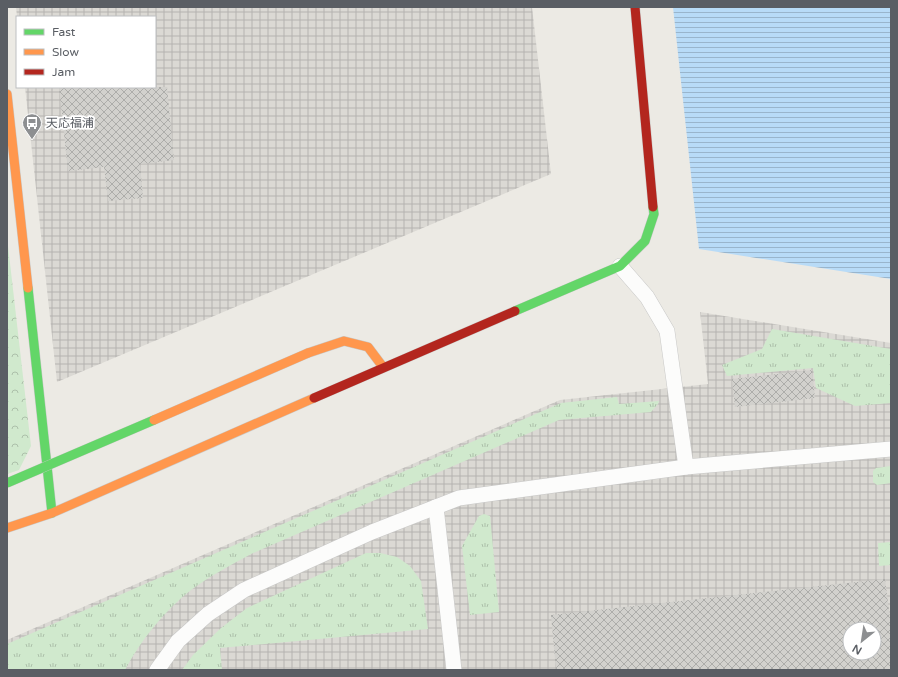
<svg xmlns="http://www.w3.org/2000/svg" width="898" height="677" viewBox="0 0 898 677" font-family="'Varela Round','Noto Sans JP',sans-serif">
	<defs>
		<pattern id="industrial-grid" width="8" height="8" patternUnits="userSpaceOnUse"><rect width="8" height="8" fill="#dbd9d4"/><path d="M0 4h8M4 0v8" fill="none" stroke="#b5b3b0"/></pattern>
		<pattern id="grass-tufts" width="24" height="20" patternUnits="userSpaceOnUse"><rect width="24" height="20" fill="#d0e9cd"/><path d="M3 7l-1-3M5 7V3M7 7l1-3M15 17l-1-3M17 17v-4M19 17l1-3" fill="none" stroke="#acc0aa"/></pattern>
		<pattern id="park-crowns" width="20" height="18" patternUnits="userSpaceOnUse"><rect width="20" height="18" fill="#d0e9cd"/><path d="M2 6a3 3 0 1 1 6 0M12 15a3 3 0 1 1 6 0" fill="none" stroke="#acc0aa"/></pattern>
		<pattern id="water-rules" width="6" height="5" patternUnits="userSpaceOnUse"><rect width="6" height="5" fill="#b8dbf7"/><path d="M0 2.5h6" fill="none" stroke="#99b5cc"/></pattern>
		<pattern id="building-cross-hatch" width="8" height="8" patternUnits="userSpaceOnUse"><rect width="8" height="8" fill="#d2d1cd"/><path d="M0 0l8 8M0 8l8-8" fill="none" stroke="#adadaa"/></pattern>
	</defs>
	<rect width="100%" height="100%" fill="#eceae4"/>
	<g fill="url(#industrial-grid)" fill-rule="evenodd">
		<polygon points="16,7 532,7 551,174 57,382 25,87 155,87 155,17 17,17"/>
		<path d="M700,312L891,343V670H7V640L560,400L708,384ZM850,629H874V653H850Z"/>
	</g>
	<g fill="url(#grass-tufts)">
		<polygon points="772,329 891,349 891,403 855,406 816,388 813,368 727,376 722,365 762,349"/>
		<path d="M617,397L619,404L659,401L658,404L651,412L559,420L251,554C231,565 210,576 191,590C164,611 141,640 125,670H7V644L561,403Z"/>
		<polygon points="891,466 891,483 877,485 873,482 873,471 876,468"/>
		<polygon points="484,514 490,516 499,612 470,615 462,546 479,516"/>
		<polygon points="891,542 891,565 879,566 878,543"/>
		<polygon points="366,553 380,553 397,557 410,566 421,581 428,629 220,648 222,670 182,670 193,655 221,628 247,608"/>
	</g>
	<polygon fill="url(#park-crowns)" points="7,237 31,446 19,470 7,474"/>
	<polygon fill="url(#water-rules)" points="673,7 891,7 891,279 699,249"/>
	<g fill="url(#building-cross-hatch)" fill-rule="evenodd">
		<polygon points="59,87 167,87 174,160 140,164 143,198 108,201 104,167 68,171"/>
		<polygon points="812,370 815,398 735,407 732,379"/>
		<path d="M885,579L891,626V670H556L551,615ZM850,629H874V653H850Z"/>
	</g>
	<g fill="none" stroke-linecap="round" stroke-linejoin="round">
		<g stroke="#c8c8c7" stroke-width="16">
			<g id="lane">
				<polyline points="620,266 647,297 667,331 686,467"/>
				<polyline points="436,507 454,670"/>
				<polyline points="157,670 178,641 208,614 244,590 372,532 459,498 686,467 891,449"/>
			</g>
		</g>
		<g stroke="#c9c9c8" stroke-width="10">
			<g id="fast">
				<polyline points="28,288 52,513"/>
				<polyline points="515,311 620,266 645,241 654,214 653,207"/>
			</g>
		</g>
		<g stroke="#c9c9c8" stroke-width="10">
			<g id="slow">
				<polyline points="7,94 28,288"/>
				<polyline points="308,353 344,341 368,347 383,367"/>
				<polyline points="7,528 52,513 314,398"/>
			</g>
		</g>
		<g stroke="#c9c9c8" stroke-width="10">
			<g id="jam">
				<polyline points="635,7 653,207"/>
				<polyline points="314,398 515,311"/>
			</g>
		</g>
		<use href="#lane" stroke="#fcfcfb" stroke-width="15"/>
		<use href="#fast" stroke="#63d668" stroke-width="9"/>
		<use href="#slow" stroke="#ff974d" stroke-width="9"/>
		<use href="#jam" stroke="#b3261e" stroke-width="9"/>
		<g stroke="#c9c9c8" stroke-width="10" stroke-linecap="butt">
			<polyline id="fast-bridge" points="7,483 154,420"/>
		</g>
		<g stroke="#c9c9c8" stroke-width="10" stroke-linecap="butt">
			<polyline id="slow-bridge" points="154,420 308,353"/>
		</g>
		<use href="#fast-bridge" stroke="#63d668" stroke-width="9"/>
		<use href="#slow-bridge" stroke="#ff974d" stroke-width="9"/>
	</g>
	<defs>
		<g id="bus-pin" transform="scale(1)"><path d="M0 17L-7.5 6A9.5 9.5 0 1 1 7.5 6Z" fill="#8d8f91" stroke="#fff"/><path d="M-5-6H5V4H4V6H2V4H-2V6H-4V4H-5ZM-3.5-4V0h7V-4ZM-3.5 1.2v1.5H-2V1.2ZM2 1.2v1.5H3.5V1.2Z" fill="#fff"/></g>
	</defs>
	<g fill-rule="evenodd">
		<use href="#bus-pin" x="32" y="123"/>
	</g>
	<g text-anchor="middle" stroke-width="3.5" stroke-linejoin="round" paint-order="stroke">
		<g font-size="12" fill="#5a5e64" stroke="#fff" text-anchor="start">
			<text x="46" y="127">天応福浦</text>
		</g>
	</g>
	<rect width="898" height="677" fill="none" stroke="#5a5e64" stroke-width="16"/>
	<rect x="16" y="16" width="140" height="72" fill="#ffffff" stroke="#bdbfc1"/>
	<rect x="24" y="29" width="20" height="6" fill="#63d668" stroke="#bdbfc1"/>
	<text x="52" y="36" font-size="12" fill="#5a5e64">Fast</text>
	<rect x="24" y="49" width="20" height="6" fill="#ff974d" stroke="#bdbfc1"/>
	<text x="52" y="56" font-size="12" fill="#5a5e64">Slow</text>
	<rect x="24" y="69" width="20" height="6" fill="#b3261e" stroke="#bdbfc1"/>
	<text x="52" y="76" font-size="12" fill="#5a5e64">Jam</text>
	<g transform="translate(862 641) rotate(210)"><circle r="19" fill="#ffffff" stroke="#bdbfc1"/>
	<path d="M0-3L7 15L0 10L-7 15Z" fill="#8d8f91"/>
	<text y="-6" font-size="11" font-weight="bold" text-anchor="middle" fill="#5a5e64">N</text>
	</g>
</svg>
